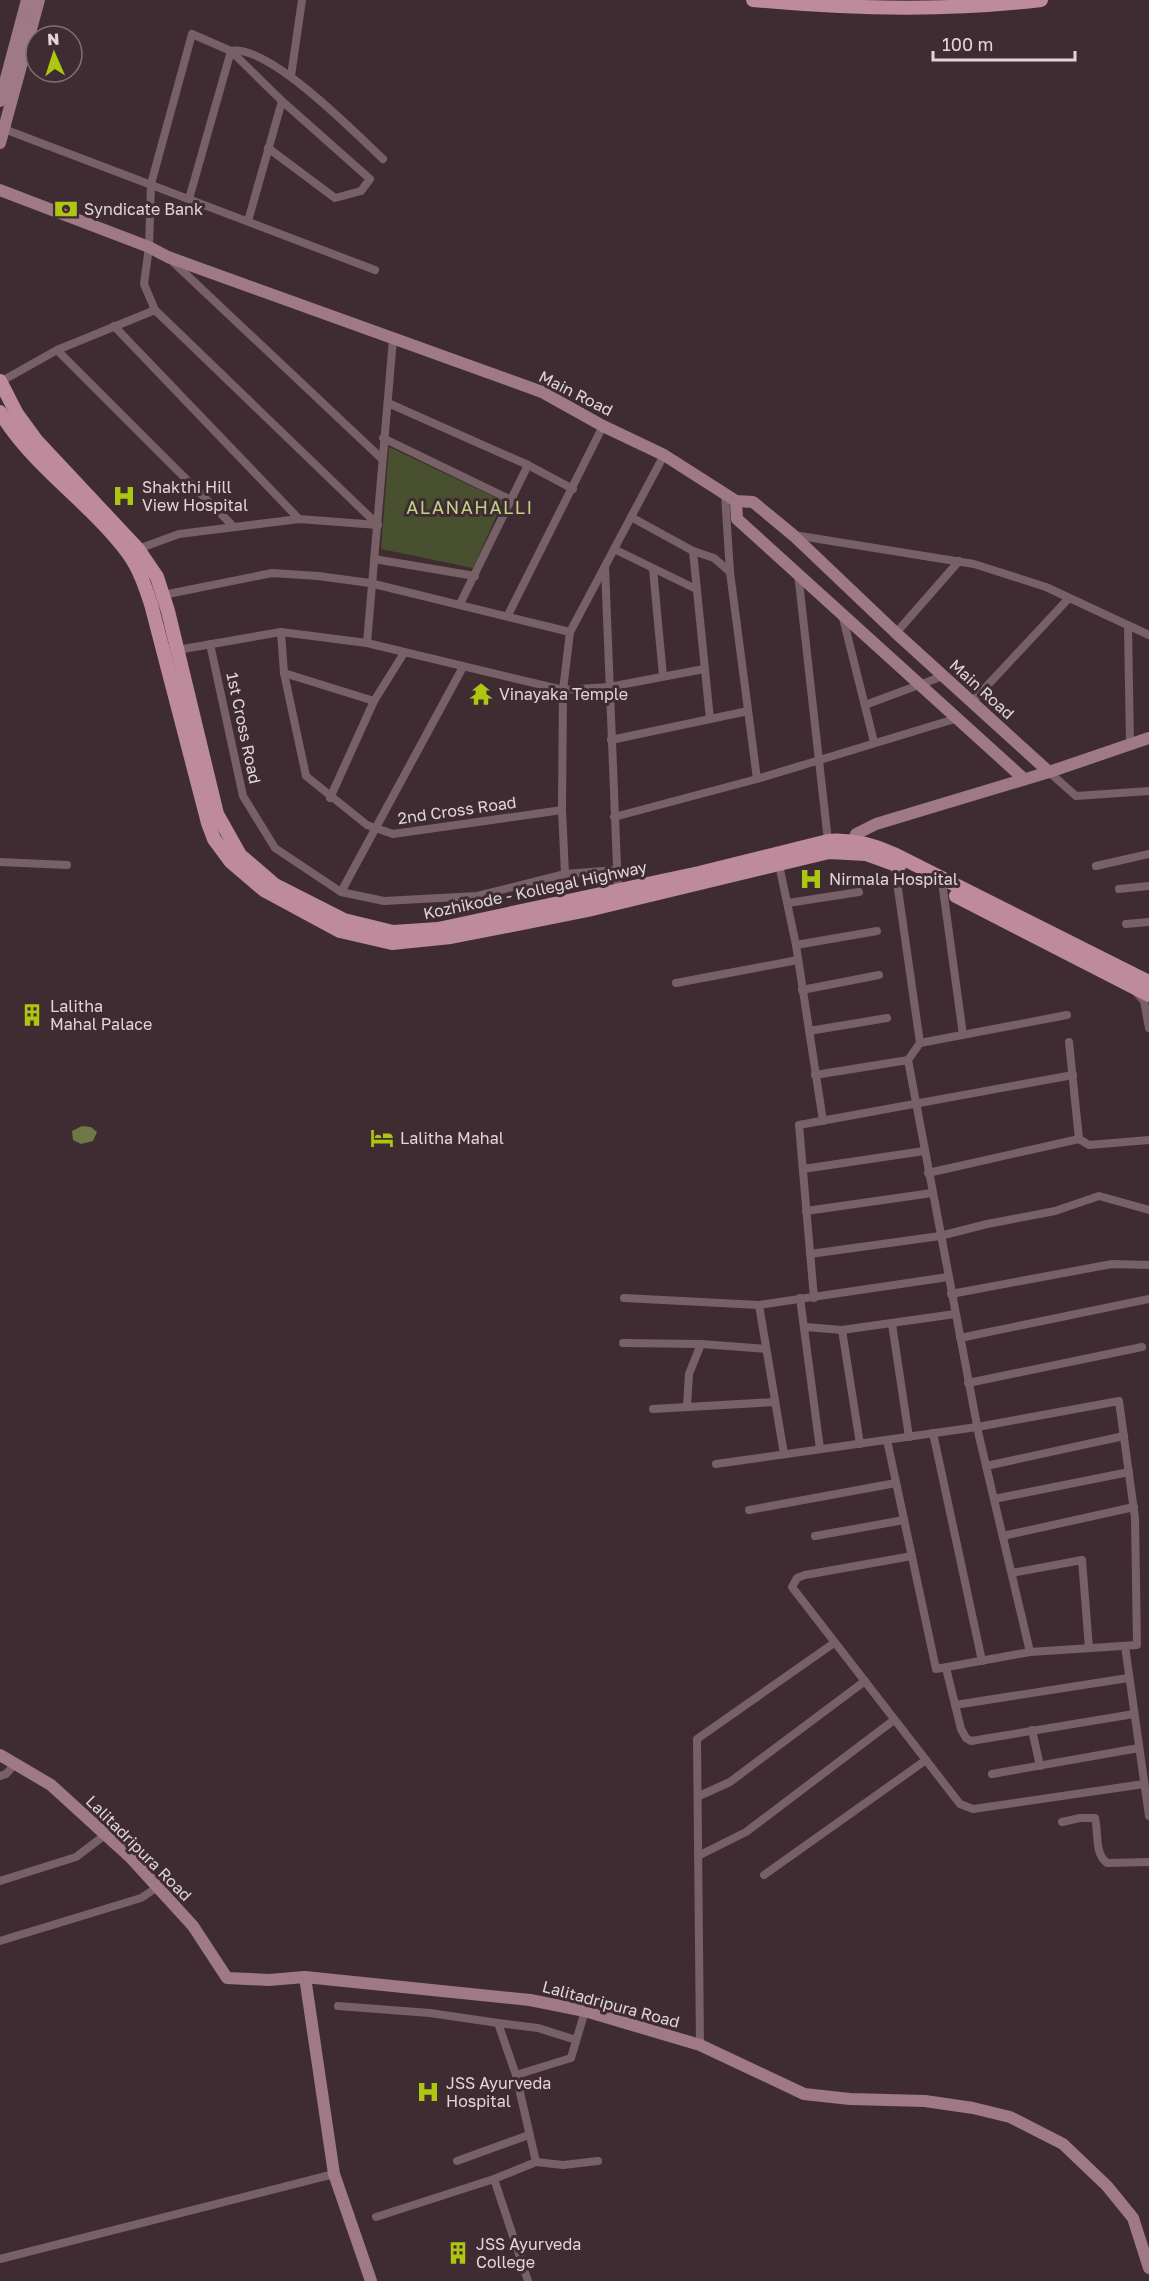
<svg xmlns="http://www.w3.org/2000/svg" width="1149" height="2281" viewBox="0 0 1149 2281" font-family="'Golos Text',sans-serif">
	<rect width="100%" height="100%" fill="#3f2c32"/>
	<polygon fill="#495030" points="389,447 503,501 473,568 381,549"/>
	<polygon fill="#6d7845" points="82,1126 91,1127 97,1132 93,1141 81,1144 73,1140 72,1131"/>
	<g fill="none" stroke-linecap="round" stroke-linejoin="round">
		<g stroke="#786067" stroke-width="8">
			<polyline points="291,76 302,0"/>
			<polyline points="4,129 375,270"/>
			<polyline points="268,148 335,198 361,191 370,179 282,101 231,51 192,34 151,184 149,247 144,284 155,310 378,525"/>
			<path d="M189,199L231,51C269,44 355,133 383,159"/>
			<polyline points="248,221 282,101"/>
			<polyline points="172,261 381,458"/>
			<polyline points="114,326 299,519"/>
			<polyline points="57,350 234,527"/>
			<polyline points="0,382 57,350 155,310"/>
			<polyline points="388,403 528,465 573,489"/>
			<polyline points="383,438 511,500"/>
			<polyline points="725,495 730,572 757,779"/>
			<polyline points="631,517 693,551 714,558 730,572"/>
			<polyline points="794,535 974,564 1046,587 1149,635"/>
			<polyline points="138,549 179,534 299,519 378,525"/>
			<polyline points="614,549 696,589"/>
			<polyline points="693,551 710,719"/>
			<polyline points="374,559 475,576"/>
			<polyline points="605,567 618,891"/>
			<polyline points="653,569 663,676"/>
			<polyline points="798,573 828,841"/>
			<polyline points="163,595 272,573 318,576 370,583 570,632"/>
			<polyline points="460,604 528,465"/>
			<polyline points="842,614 874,742"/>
			<polyline points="508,615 603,426"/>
			<polyline points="1128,626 1130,745"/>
			<polyline points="281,632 284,673 306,776 367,825 393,834 562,810"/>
			<polyline points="896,633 959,561"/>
			<polyline points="367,643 393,339"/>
			<polyline points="210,644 243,796 275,848 341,892 384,901 477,896 565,874 616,870"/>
			<polyline points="177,650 281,632 367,643 563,690 609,687 704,669"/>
			<polyline points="284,673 374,701"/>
			<polyline points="972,702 1069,598"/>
			<polyline points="865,705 943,676"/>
			<polyline points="611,740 748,711"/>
			<polyline points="1049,772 1076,796 1149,791"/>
			<polyline points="330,798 374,701 404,653"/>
			<polyline points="614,817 757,779 958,718"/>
			<polyline points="778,860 796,945 823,1121"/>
			<polyline points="894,861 920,1043 1067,1015"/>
			<polyline points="0,862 67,865"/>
			<polyline points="1096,866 1149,854"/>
			<polyline points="565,874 562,810 563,690 570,632 664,455"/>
			<polyline points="943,889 963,1035"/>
			<polyline points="1119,889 1149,886"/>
			<polyline points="341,892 463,667"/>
			<polyline points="788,903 859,892"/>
			<polyline points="1126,924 1149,922"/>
			<polyline points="796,945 877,931"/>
			<polyline points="676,983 798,960"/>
			<polyline points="802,990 879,975"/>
			<polyline points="1135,991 1144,1001 1149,1028"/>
			<polyline points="809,1031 887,1018"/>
			<polyline points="1069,1042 1079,1139"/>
			<polyline points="908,1060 920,1043"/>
			<polyline points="815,1075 908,1060 979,1436 1030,1652"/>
			<polyline points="803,1169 924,1151"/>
			<polyline points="928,1173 1079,1139 1089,1145 1149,1140"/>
			<polyline points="806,1211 932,1193"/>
			<polyline points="810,1254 940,1236 987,1224 1055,1211 1099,1196 1149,1210"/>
			<polyline points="951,1294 1112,1264 1149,1265"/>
			<polyline points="624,1298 759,1305 948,1277"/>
			<polyline points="800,1298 820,1449"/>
			<polyline points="814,1298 799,1125 1073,1075"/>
			<polyline points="759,1305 784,1454"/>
			<polyline points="892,1324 909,1437"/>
			<polyline points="805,1327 842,1330 955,1314"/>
			<polyline points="842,1330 860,1444"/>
			<polyline points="960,1338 1149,1299"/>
			<polyline points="623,1343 701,1344 766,1349"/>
			<polyline points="968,1383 1142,1347"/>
			<polyline points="687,1406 689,1374 701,1344"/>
			<polyline points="653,1409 775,1402"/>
			<polyline points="933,1433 982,1661"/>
			<polyline points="716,1464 977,1427 1119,1401 1135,1518 1137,1645 1030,1652 936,1669 887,1440"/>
			<polyline points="986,1466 1124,1436"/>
			<polyline points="994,1499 1129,1472"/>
			<polyline points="749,1510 896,1483"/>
			<polyline points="815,1536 904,1520"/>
			<polyline points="1003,1536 1134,1507"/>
			<polyline points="912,1556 805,1575 797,1578 792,1587 960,1804 973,1809 1144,1784"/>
			<polyline points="1012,1573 1082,1560 1089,1648"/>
			<polyline points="1125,1646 1149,1816"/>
			<polyline points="946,1668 961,1729 966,1738 971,1741 1134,1714"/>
			<polyline points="955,1705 1128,1678"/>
			<polyline points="1032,1730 1040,1766"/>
			<polyline points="992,1774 1139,1748"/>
			<polyline points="0,1776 6,1774 15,1764"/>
			<polyline points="699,1796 730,1782 865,1681"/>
			<path d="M1062,1822L1080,1818H1095C1099,1834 1094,1853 1107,1863L1149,1862"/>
			<polyline points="700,1855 746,1832 894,1720"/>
			<polyline points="764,1875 926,1760"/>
			<polyline points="0,1881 76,1857 105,1835"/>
			<polyline points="0,1941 141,1898 159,1886"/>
			<polyline points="338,2006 430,2013 498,2023 516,2075"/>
			<polyline points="498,2023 538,2028 576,2040"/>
			<polyline points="700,2045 697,1739 834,1643"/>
			<polyline points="457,2161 529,2135"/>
			<polyline points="536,2162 563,2165 598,2161"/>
			<polyline points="376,2217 494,2179"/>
			<polyline points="0,2259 334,2174"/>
			<polyline points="528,2281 494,2179 536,2162 516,2075 571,2058 585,2011"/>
		</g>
		<g stroke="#9f7985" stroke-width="12">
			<polyline points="0,101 27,0"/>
			<polyline points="0,143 39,0"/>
			<polyline points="0,190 149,247 168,257 542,392 603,426 664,455 736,501 753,502 793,535 896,633 1049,772"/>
			<polyline points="736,501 737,519 1024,779"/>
			<polyline points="852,851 856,834 876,824 1049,772 1149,738"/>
			<polyline points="0,1755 51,1785 130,1857 193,1926 227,1978 269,1980 305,1977 530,2000 585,2011 700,2045 804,2094 850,2099 925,2101 973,2108 1010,2117 1063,2144 1107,2186 1133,2218 1149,2268"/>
			<polyline points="305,1977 334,2174 371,2281"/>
		</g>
		<g stroke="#bd8b9b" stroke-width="14">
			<path d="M753,0C849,9 945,12 1041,0"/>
			<path d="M0,381L17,414L36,440L138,549L157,577L168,611L217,814L240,855L275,885L344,920L393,932L438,929L699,873L828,841C852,839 872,844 894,854L1149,982"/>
			<path d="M0,412C33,467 90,502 128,553C139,568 145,586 151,604L208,823L214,839L231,862L264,890L340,931L392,943L451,937L588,910L829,852L866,854L899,866"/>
			<polyline points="956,896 1149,995"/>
		</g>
	</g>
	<defs>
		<g id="bank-bare" transform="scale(1.8)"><path d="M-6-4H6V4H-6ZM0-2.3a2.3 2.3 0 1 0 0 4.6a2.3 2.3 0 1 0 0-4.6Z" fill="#acc612" stroke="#3f2c32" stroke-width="2.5" paint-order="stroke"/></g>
		<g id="hospital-bare" transform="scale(1.8)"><path d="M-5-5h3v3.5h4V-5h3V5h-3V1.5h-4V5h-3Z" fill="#acc612" stroke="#3f2c32" stroke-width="2.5" paint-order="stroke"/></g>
		<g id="temple-bare" transform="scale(1.8)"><path d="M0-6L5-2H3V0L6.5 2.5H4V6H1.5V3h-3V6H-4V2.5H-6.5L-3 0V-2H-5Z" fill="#acc612" stroke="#3f2c32" stroke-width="2.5" paint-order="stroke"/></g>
		<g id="building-bare" transform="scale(1.8)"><path d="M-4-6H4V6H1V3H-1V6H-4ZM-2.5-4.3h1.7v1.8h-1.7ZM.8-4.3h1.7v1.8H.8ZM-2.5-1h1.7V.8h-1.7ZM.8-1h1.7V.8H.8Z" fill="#acc612" stroke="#3f2c32" stroke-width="2.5" paint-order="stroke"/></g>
		<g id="hotel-bare" transform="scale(1.8)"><path d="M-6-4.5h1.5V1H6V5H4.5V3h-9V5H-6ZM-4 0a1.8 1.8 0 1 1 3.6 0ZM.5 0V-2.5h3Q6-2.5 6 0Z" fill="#acc612" stroke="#3f2c32" stroke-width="2.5" paint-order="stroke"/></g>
	</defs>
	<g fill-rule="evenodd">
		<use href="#bank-bare" x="66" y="209"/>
		<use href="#hospital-bare" x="124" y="496"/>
		<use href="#temple-bare" x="481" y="694"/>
		<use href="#hospital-bare" x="811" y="879"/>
		<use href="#building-bare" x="32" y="1015"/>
		<use href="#hotel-bare" x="382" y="1138"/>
		<use href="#hospital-bare" x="428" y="2092"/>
		<use href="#building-bare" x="458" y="2253"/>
	</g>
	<g text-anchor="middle" stroke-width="6" stroke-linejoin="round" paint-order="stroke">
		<g font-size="16" fill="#e1d5d8" stroke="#3f2c32" text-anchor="start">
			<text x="84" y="215">Syndicate Bank</text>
			<text x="142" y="493">Shakthi Hill<tspan x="142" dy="18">View Hospital</tspan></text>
			<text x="499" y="700">Vinayaka Temple</text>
			<text x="829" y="885">Nirmala Hospital</text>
			<text x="50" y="1012">Lalitha<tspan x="50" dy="18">Mahal Palace</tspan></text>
			<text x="400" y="1144">Lalitha Mahal</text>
			<text x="446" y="2089">JSS Ayurveda<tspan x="446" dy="18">Hospital</tspan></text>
			<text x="476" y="2250">JSS Ayurveda<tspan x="476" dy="18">College</tspan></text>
		</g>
		<g font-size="16" fill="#e1d5d8" stroke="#3f2c32">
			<text transform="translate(576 393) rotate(27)" y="6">Main Road</text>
			<text transform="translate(982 689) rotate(42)" y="6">Main Road</text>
			<text transform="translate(244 728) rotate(78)" y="6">1st Cross Road</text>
			<text transform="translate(457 810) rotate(-8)" y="6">2nd Cross Road</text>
			<text transform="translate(535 890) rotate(-12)" y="6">Kozhikode - Kollegal Highway</text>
			<text transform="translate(139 1848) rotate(45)" y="6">Lalitadripura Road</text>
			<text transform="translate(611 2004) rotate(15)" y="6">Lalitadripura Road</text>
		</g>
		<g font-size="18" letter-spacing="1.5" fill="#c0d186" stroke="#3f2c32">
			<text x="470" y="514">ALANAHALLI</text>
		</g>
	</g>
	<g transform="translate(54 54) rotate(357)"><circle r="28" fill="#3f2c32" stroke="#807074" stroke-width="1.5"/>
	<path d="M0-4.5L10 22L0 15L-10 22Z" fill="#acc612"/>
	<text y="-9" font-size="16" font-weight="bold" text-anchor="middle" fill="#e1d5d8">N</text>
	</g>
	<path d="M933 51v9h142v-9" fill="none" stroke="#e1d5d8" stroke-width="3"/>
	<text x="942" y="51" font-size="18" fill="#e1d5d8" stroke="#3f2c32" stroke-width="4.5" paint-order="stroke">100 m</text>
</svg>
